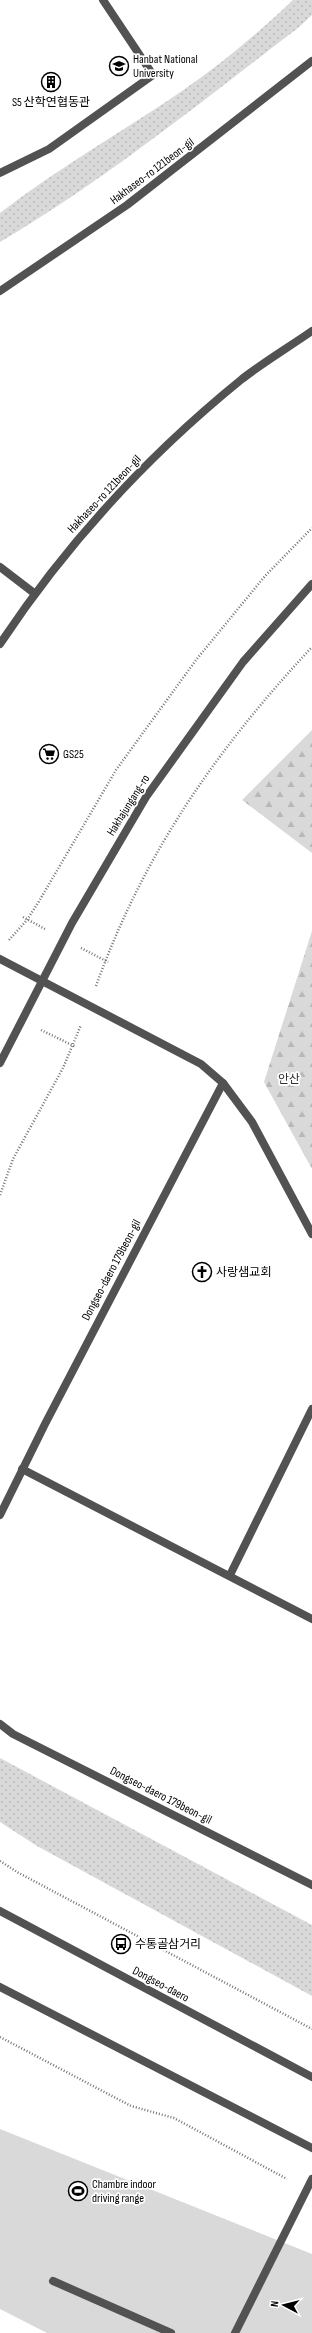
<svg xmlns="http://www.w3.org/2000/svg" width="312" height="2333" viewBox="0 0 312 2333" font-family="'Sofia Sans Condensed','Noto Sans KR',sans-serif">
	<defs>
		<pattern id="grass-dots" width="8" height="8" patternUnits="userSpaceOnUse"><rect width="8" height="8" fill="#d9d9d9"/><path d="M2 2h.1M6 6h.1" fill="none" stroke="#b8b8b8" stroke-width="1.8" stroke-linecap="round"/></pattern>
		<pattern id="forest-firs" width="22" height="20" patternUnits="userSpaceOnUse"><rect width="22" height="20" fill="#d9d9d9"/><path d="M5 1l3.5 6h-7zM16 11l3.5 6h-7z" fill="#b8b8b8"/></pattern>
	</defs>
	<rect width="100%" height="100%" fill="#fff"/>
	<g fill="url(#grass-dots)">
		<path d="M293,0H312V15L298,28C201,102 105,180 0,242V213C58,168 122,132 182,91C222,64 258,33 293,0Z"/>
		<polygon points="0,1758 312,1925 312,1996 37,1846 0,1822"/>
	</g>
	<g fill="url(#forest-firs)">
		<polygon points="312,730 312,876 312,853 242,800"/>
		<polygon points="312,931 312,1169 264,1082"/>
	</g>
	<polygon fill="#d9d9d9" points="0,2129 312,2254 312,2333 47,2333 0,2309"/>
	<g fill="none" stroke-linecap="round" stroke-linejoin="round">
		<g stroke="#747474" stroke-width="2.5" stroke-dasharray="1 2" stroke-linecap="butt">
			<polyline points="23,917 45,929"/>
			<polyline points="9,940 27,920 38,903 116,770 196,660 265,576 312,528"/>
			<polyline points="81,948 108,962"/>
			<path d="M96,986C144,853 216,750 312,647"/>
			<polyline points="41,1030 76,1047"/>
			<polyline points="0,1195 13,1159 63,1068 81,1025"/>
			<polyline points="0,1861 17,1872 312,2029"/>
			<polyline points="0,2037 131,2106 174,2118 287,2179"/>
		</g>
		<g stroke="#525252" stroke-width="8">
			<polyline points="0,173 49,149 153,75 103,0"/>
			<polyline points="53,2281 171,2333"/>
			<polyline points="235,2333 312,2179"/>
		</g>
		<g stroke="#525252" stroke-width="8">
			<polyline points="0,291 127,205 312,61"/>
			<polyline points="0,567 34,593"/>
			<path d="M0,644C67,543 147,456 242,379C264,362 289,347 312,331"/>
			<polyline points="0,959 201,1064 223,1083 252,1122 312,1234"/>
			<polyline points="22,1469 312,1619"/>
			<polyline points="0,1515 45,1424 223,1083"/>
			<polyline points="230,1575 312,1409"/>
			<polyline points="0,1724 13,1734 312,1885"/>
		</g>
		<g stroke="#525252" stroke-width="8">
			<polyline points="0,1063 72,923 146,797 243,662 312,584"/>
			<polyline points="0,1911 312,2077"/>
			<polyline points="0,1987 312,2148"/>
		</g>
	</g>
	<defs>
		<g id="university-ring" transform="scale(1)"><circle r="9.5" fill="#fff" stroke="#000" stroke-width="1.5"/><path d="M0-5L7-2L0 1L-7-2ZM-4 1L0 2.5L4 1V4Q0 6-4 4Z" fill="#000"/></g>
		<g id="building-ring" transform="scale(1)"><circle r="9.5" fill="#fff" stroke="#000" stroke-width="1.5"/><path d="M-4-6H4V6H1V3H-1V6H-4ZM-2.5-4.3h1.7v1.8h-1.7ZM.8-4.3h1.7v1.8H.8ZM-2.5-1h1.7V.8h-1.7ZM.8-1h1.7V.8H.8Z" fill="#000"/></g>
		<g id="supermarket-ring" transform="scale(1)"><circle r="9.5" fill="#fff" stroke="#000" stroke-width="1.5"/><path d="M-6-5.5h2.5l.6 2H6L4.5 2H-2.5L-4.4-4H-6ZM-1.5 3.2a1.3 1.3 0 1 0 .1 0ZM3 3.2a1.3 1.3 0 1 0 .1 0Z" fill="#000"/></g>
		<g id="church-ring" transform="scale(1)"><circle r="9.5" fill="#fff" stroke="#000" stroke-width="1.5"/><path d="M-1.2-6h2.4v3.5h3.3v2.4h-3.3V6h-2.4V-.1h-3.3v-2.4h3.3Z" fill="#000"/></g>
		<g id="bus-ring" transform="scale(1)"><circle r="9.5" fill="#fff" stroke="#000" stroke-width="1.5"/><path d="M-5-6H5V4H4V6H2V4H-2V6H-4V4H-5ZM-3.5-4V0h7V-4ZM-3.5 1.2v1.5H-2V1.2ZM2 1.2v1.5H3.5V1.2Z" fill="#000"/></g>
		<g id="stadium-ring" transform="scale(1)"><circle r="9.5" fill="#fff" stroke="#000" stroke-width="1.5"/><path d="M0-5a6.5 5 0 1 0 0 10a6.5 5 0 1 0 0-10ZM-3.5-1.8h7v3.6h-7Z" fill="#000"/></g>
	</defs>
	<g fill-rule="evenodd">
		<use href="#university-ring" x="119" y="66"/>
		<use href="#building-ring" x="51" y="82"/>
		<use href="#supermarket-ring" x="49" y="754"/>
		<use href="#church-ring" x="202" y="1272"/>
		<use href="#bus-ring" x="121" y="1944"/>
		<use href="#stadium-ring" x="78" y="2191"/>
	</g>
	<g text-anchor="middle" stroke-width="3.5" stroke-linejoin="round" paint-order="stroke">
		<g font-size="12" fill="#000" stroke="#fff" text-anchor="start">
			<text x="133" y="63">Hanbat National<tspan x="133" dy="14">University</tspan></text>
			<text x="51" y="106" text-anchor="middle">S5 산학연협동관</text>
			<text x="63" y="758">GS25</text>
			<text x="216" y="1276">사랑샘교회</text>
			<text x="135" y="1948">수통골삼거리</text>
			<text x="92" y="2188">Chambre indoor<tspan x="92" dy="14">driving range</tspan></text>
		</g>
		<g font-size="12" fill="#000" stroke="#fff">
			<text transform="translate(152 171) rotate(-37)" y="4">Hakhaseo-ro 121beon-gil</text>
			<text transform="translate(104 494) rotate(-47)" y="4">Hakhaseo-ro 121beon-gil</text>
			<text transform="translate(128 805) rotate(-58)" y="4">Hakhajungang-ro</text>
			<text transform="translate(111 1270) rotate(-62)" y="4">Dongseo-daero 179beon-gil</text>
			<text transform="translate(161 1795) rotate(27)" y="4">Dongseo-daero 179beon-gil</text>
			<text transform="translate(161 1984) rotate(28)" y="4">Dongseo-daero</text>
		</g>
		<g font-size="12" fill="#303030" stroke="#fff">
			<text x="289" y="1083">안산</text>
		</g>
	</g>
	<g transform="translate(284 2305) rotate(277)" stroke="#ffffff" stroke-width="3" paint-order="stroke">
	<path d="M0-3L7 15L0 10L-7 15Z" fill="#000000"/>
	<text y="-6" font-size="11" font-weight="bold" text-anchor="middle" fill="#000000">N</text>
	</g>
</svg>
